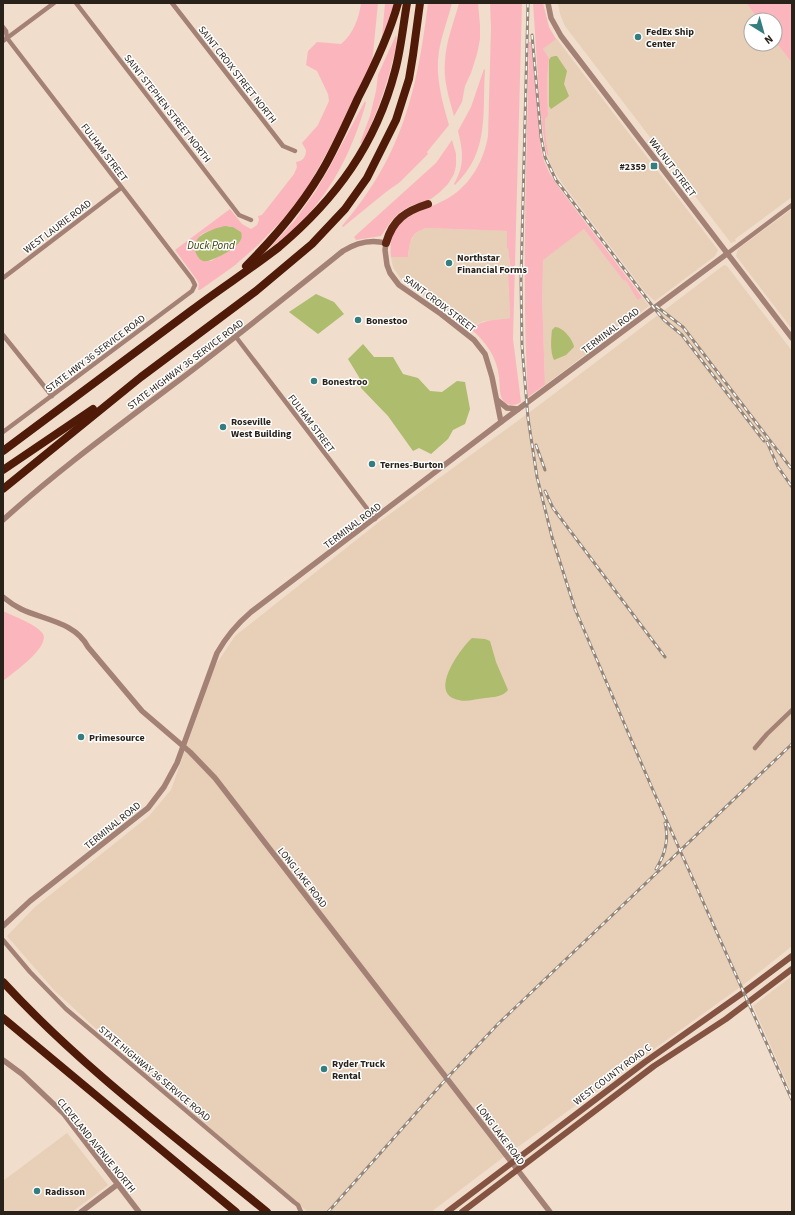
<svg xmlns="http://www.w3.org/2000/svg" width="795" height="1215" viewBox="0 0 795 1215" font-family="'Source Sans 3',sans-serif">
	<rect width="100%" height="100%" fill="#f0ddcb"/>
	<g fill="#e7cfb8">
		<polygon points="558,3 746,3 759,20 751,20 751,44 775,44 775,41 792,63 792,197 735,239 736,241 731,243 565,26 560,14"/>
		<polygon points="556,38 718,250 715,256 655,301 646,293 562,183 553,169 547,155 549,155 546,140 545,119 548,116 547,80 549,58 543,49"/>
		<polygon points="792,209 792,329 736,256 738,249"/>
		<polygon points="427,228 507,231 507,247 508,247 511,273 508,273 510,318 484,321 477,324 471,329 403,281 399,276 393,267 391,257 408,257 410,243 414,235 420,230"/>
		<polygon points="584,229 624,280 625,280 639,299 642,297 649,306 545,385 542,292 542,260"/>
		<polygon points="724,265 727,266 792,351 792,946 743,985 501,1159 431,1212 308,1212 119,1050 54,990 7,936 35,907 149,816 171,790 215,666 235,636 379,522 538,406"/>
		<polygon points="792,976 792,1094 753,1006"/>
		<polygon points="67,1133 108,1185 72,1212 3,1212 3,1181"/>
	</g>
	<g fill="#fbb6bd" fill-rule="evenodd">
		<path d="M361,3H378L372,64L329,149L307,188L285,217L258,245L234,266L200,290H198L199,284L197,280L175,250L230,209L242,224L251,229L257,225L259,220L258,216L262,215L294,174L297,167L296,162C303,161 306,157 306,150L302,143L318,125L329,101L328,94L317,71L306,65L308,51L317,42L341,44C353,34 359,19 361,3ZM229,226L233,227L241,232L236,246L211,261L199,258L195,249L200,236L202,234L208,231Z"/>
		<polygon points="385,3 394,3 383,37 382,37"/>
		<path d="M428,3H452C448,19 442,34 439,51C435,76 442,101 449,125L427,152L428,154L400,182L386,192L343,227L342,226C402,156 417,92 428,3Z"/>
		<path d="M459,3H478L480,25V39L477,54L471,73L465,86L462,102L454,116C449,98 443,79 445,61C446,41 454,22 459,3Z"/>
		<path d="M490,3H522L513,339L521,402C515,406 507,407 502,399C499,393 500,384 499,377C497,357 486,342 471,329C483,319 496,320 510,318L508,273L511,272L508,248H507V231L427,228C410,232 410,242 408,257H391C386,213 423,214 450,197C471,184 484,160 488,136L491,28Z"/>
		<polygon points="533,3 543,3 549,27 556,39 543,49 549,58 547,80 548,116 545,119 546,140 549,155 547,155 545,147 540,109"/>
		<polygon points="746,3 792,3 792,63 775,41 775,20 759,20"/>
		<path d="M396,35C398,43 394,55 392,63C385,91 375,118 362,144L360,143L370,116L376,91L378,75Z"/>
		<path d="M529,42H531L541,149L544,161L550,174L560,189L642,297L638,300C633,294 631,287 625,280L624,281L584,229L543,260L542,292L545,385L528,397C521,279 527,160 529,42Z"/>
		<path d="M484,69L485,70C482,114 490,151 455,185L454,184C465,165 463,152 458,131L471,107Z"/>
		<path d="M365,101L366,103C354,145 335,186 305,218C294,230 280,240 268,250L295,220L315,192L327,172Z"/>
		<polygon points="452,140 456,154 456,166 454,174 448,184 440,192 431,199 410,206 400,212 392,220 381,236 356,240 354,237 436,163"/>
		<path d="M3,611C13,616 38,625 43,634C50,647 13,673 3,681Z"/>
	</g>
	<g fill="#adbc6d">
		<polygon points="555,56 557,56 567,71 564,84 569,96 567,98 551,109 549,106 549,60 551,57"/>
		<path d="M225,226L233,227L241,232C242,236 242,238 240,241C236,249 210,263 203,261C198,259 197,255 195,251C191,235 213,229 225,226Z"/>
		<polygon points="316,294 334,302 344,314 318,334 289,312"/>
		<path d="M555,327C563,327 573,340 574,347L566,355L554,360C550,352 551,339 552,330Z"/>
		<polygon points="363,344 374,357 393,357 403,374 418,378 430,391 442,392 457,381 465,382 470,409 465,424 453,430 448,439 431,454 419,448 413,451 388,416 361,388 359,377 348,359"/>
		<path d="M472,638L485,639L490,641L496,662L508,690C503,697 493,697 485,698C475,699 465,703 455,699C430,690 461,648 472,638Z"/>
	</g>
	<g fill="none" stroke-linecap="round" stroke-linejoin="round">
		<g stroke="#a48175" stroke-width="4.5">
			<polyline points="76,3 239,215 251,220"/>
			<polyline points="172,3 283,146 295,151"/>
			<polyline points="3,27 6,31 7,38 192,279 195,285 192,291 3,432"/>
			<polyline points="3,41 54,3"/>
			<polyline points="728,253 792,205"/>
			<polyline points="3,278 121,188"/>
			<polyline points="3,335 52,396"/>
			<polyline points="236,337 375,519"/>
			<polyline points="755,748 767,734 792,710"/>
			<polyline points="3,940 30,972 66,1009 294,1202 298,1205 301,1212"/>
		</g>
		<g stroke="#a48175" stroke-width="5.5">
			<polyline points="548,3 551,18 561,36 792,338"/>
			<polyline points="497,400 507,408 518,409"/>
			<path d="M3,520C57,471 116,428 174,384C231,341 287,296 343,251C357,242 370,239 386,243L385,250L387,265L390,273L399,285L441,314L474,340L485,354L492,377L501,422"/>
			<path d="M3,597C9,602 15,606 21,609C44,620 75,622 88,647L142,711L190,752L215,778L550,1212"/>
			<path d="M3,926L30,901L148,808L164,787L177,763L217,653C226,637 237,624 251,612L501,422L728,253"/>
			<polyline points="3,1060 22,1074 64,1114 139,1212"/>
			<polyline points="81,1212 118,1184"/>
		</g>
		<g stroke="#855342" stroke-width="6">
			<polyline points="447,1212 645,1062 744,992 792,956"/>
			<polyline points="462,1212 654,1066 726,1019 792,969"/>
		</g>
		<path stroke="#5e2612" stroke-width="8" d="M386,243C393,219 406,211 428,204"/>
		<g stroke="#4f1a07" stroke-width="8">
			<path d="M246,266C277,235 305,202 326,164C338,142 348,120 358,98C374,67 389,36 398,3"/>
			<path d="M3,451C66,404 129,357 192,310C221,288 251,269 279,247C336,199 376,144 395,71C401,49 403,26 407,3"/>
			<polyline points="3,470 93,409"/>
			<polyline points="3,489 141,377 256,291 312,244 345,209 367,178 396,120 409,79 413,55 420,3"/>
			<path d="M3,982C82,1068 177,1138 267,1212"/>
			<polyline points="3,1018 236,1212"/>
		</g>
		<g stroke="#938578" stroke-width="3">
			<g id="rail">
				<polyline points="528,3 521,280 522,346 528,418 537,477 552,537 575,609 652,788 792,1100"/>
				<polyline points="532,35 541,137 545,157 556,180 654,308 664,320 682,335 764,441"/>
				<polyline points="656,306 683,327 791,468"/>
				<polyline points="767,442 778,467 792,487"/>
				<polyline points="536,445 545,470"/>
				<polyline points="545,491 553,508 665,657"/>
				<path d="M656,869C665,855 669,839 665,823"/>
				<polyline points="328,1212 447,1078 498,1024 792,744"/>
			</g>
		</g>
		<use href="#rail" stroke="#fff" stroke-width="1.5" stroke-dasharray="4.5" stroke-linecap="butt"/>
	</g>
	<g fill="#357e7f" stroke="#fff" stroke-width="1.5">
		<circle cx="638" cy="37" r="4"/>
		<rect x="650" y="162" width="8" height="8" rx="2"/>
		<circle cx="449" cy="263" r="4"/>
		<circle cx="358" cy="320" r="4"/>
		<circle cx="314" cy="381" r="4"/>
		<circle cx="223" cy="427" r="4"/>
		<circle cx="372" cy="464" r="4"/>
		<circle cx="81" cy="737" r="4"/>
		<circle cx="324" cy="1069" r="4"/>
		<circle cx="37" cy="1191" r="4"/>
	</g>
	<g text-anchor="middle" stroke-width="3" stroke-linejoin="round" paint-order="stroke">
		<g font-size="10" font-weight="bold" fill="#29221b" stroke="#fff" text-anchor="start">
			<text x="646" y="35">FedEx Ship<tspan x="646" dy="12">Center</tspan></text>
			<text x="646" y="170" text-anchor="end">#2359</text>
			<text x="457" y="261">Northstar<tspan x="457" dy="12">Financial Forms</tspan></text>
			<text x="366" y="324">Bonestoo</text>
			<text x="322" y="385">Bonestroo</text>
			<text x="231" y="425">Roseville<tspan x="231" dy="12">West Building</tspan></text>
			<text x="380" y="468">Ternes-Burton</text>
			<text x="89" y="741">Primesource</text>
			<text x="332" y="1067">Ryder Truck<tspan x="332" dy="12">Rental</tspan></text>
			<text x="45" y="1195">Radisson</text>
		</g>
		<g font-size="10" fill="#29221b" stroke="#fff">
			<text transform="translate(238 74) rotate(52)" y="4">SAINT CROIX STREET NORTH</text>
			<text transform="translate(168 108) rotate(52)" y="4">SAINT STEPHEN STREET NORTH</text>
			<text transform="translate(105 152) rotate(53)" y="4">FULHAM STREET</text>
			<text transform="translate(673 167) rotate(53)" y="4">WALNUT STREET</text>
			<text transform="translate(57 226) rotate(-37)" y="4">WEST LAURIE ROAD</text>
			<text transform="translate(440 303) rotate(37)" y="4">SAINT CROIX STREET</text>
			<text transform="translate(610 330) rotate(-37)" y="4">TERMINAL ROAD</text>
			<text transform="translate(95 353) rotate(-37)" y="4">STATE HWY 36 SERVICE ROAD</text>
			<text transform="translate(185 364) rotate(-37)" y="4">STATE HIGHWAY 36 SERVICE ROAD</text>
			<text transform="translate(312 423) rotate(53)" y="4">FULHAM STREET</text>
			<text transform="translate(352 525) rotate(-37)" y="4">TERMINAL ROAD</text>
			<text transform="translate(112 825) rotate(-39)" y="4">TERMINAL ROAD</text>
			<text transform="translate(303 877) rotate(52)" y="4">LONG LAKE ROAD</text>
			<text transform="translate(155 1073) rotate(40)" y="4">STATE HIGHWAY 36 SERVICE ROAD</text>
			<text transform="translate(612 1074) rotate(-37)" y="4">WEST COUNTY ROAD C</text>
			<text transform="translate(501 1134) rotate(53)" y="4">LONG LAKE ROAD</text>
			<text transform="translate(97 1145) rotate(51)" y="4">CLEVELAND AVENUE NORTH</text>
		</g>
		<g font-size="11" font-style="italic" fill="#374001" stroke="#fff">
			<text x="211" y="249">Duck Pond</text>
		</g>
	</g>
	<rect width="795" height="1215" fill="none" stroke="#29221b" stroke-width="8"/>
	<g transform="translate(763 32) rotate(143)"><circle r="19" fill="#ffffff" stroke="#a9a7a4"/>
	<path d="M0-3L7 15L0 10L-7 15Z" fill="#357e7f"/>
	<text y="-6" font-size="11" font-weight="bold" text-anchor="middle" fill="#29221b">N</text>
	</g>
</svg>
